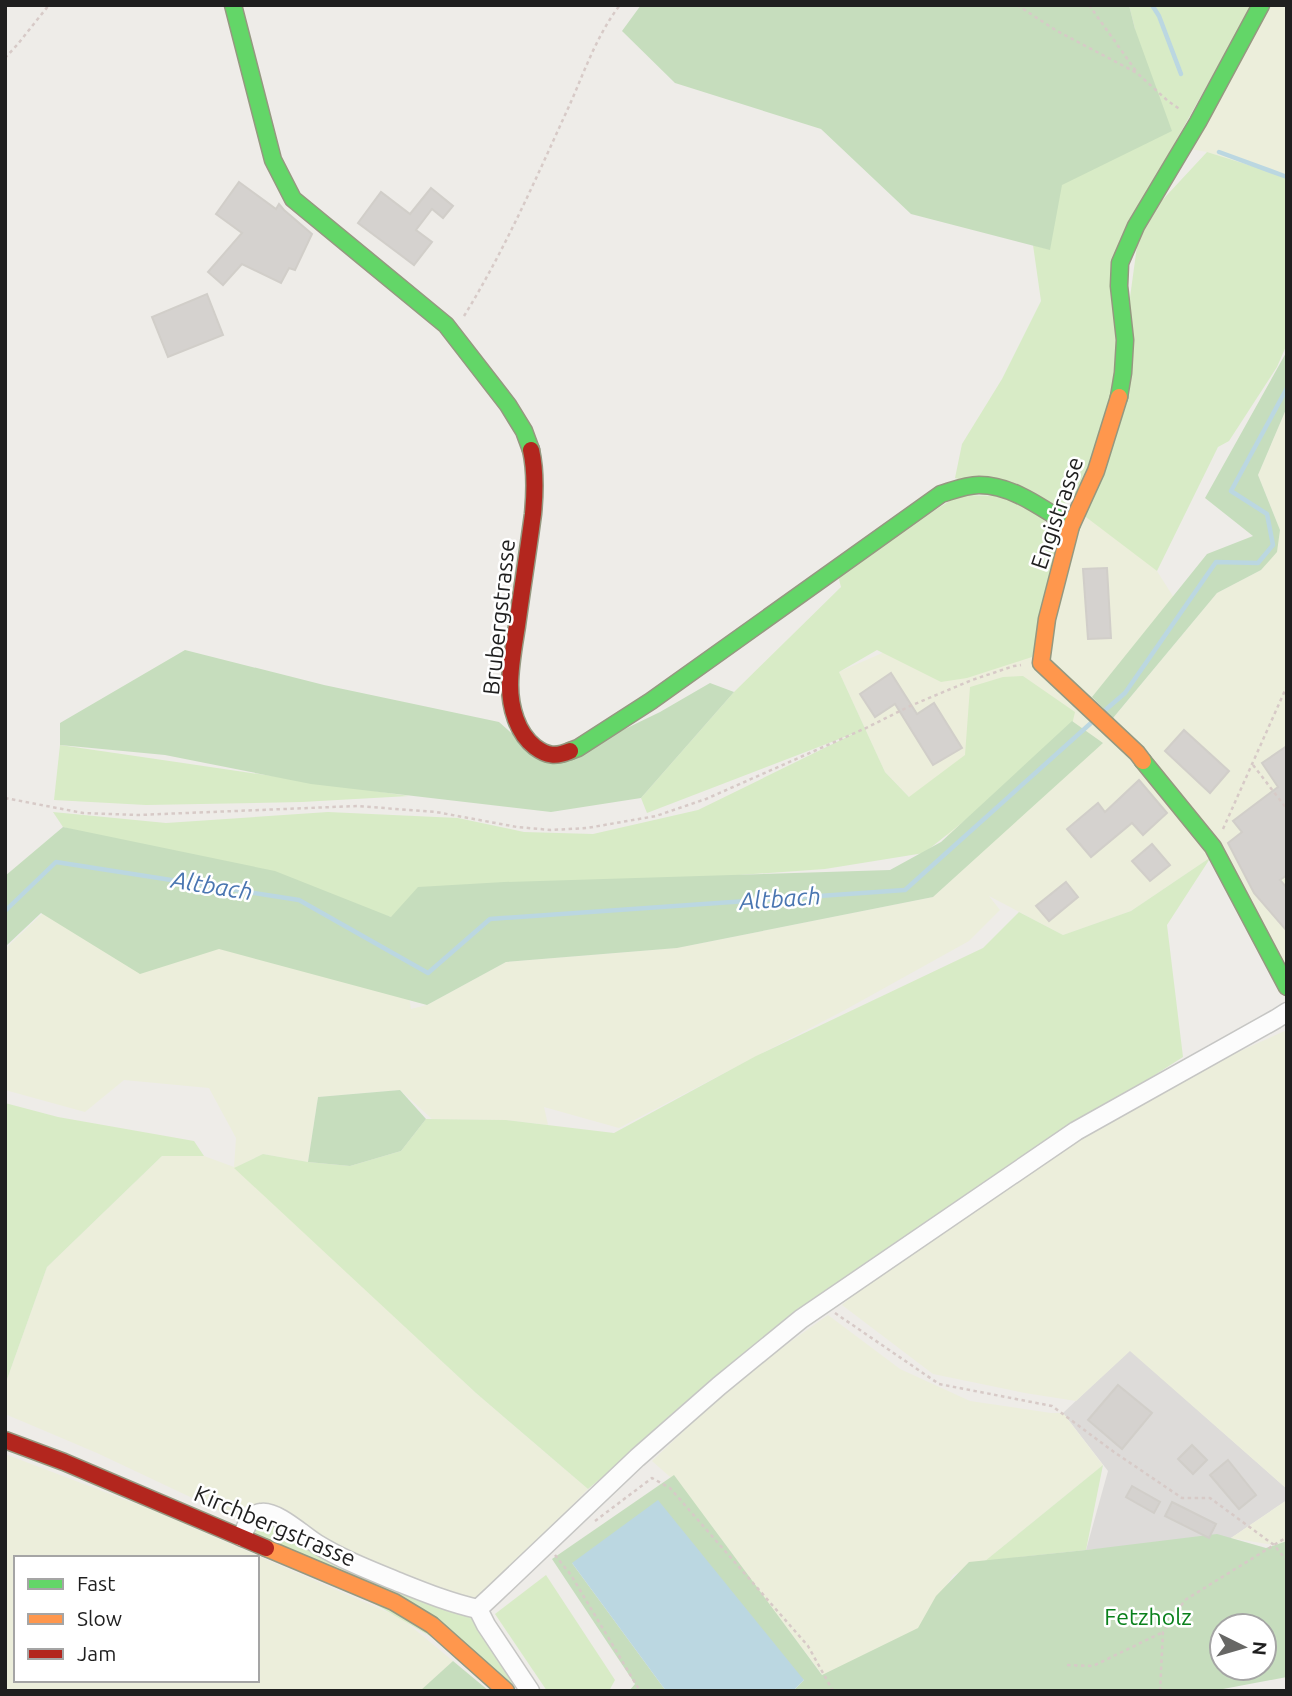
<svg xmlns="http://www.w3.org/2000/svg" width="1292" height="1696" viewBox="0 0 1292 1696" font-family="Ubuntu,sans-serif">
	<rect width="100%" height="100%" fill="#eeece8"/>
	<polygon fill="#dddbd9" points="1130,1350 1287,1489 1287,1500 1231,1538 1086,1550 1108,1471 1063,1413"/>
	<g fill="#eceedb" fill-rule="evenodd">
		<polygon points="1268,5 1287,5 1287,177 1207,152 1179,147"/>
		<polygon points="1287,407 1287,989 1211,857 1131,911 1063,935 989,896 1000,910 969,941 843,1011 619,1128 544,1107 548,1125 506,1120 432,1119 400,1090 318,1097 308,1162 263,1154 235,1168 476,1393 588,1489 542,1536 494,1591 480,1598 466,1601 362,1563 297,1524 271,1504 260,1503 222,1512 97,1453 5,1414 5,1385 47,1267 162,1156 204,1156 234,1167 236,1138 209,1088 124,1080 85,1112 5,1090 5,949 43,913 224,944 409,997 411,1009 427,1005 506,962 677,948 933,897 972,861 885,772 839,672 996,603 1078,511 1092,517 1157,571 1174,598 1093,697 1114,717 1217,593 1261,570 1280,530 1258,475"/>
		<polygon points="1287,1030 1287,1489 1130,1351 1076,1401 1025,1393 933,1374 842,1305 873,1277 1144,1094"/>
		<polygon points="828,1315 900,1369 970,1401 1051,1413 1063,1413 1103,1465 985,1561 953,1575 915,1636 824,1677 678,1484 652,1461 741,1377"/>
		<path d="M5,1454L152,1510L401,1618L453,1661L422,1691H5ZM16,1558H257V1680H16Z"/>
		<polygon points="1287,1500 1287,1541 1274,1545 1231,1538"/>
	</g>
	<g fill="#d8ebc6">
		<polygon points="1129,5 1252,5 1122,237 1118,338 1110,412 1080,494 1060,507 955,478 962,444 1002,379 1041,301 1033,245 1048,249 1061,183 1135,29"/>
		<polygon points="1207,152 1287,177 1287,344 1277,367 1229,441 1218,447 1157,571 1078,511 1108,459 1140,224"/>
		<polygon points="959,495 1004,496 1042,516 1057,545 1032,657 967,678 941,682 877,650 839,672 885,772 909,797 965,755 970,687 1003,677 1023,676 1075,712 1072,725 983,806 924,853 825,869 739,875 391,917 63,827 53,812 166,823 328,812 458,818 524,832 593,834 698,810 855,733 647,813 641,798 734,692 841,587 837,572"/>
		<polygon points="60,745 409,796 302,802 146,805 54,800"/>
		<polygon points="1211,857 1167,925 1183,1057 943,1210 752,1353 588,1489 476,1393 234,1168 263,1154 308,1162 350,1166 401,1151 426,1119 506,1120 614,1133 756,1056 983,948 1019,912 1063,935 1131,911"/>
		<polygon points="5,1103 58,1117 194,1141 204,1156 162,1156 47,1267 5,1385"/>
		<polygon points="1103,1465 1086,1550 985,1561"/>
		<polygon points="267,1522 282,1524 461,1610 476,1622 526,1691 519,1691 511,1683 256,1535 254,1526"/>
		<polygon points="546,1575 615,1680 609,1691 547,1691 495,1614"/>
	</g>
	<g fill="#c6ddbd" fill-rule="evenodd">
		<polygon points="641,5 1129,5 1135,29 1172,131 1062,185 1050,250 911,214 821,129 675,83 622,31"/>
		<polygon points="1287,351 1287,407 1258,475 1280,530 1277,552 1261,570 1217,593 1113,718 1092,697 1207,554 1253,536 1205,498"/>
		<polygon points="185,650 324,685 499,722 538,757 561,760 660,712 710,683 734,692 641,798 551,812 311,784 165,755 60,745 60,723"/>
		<polygon points="1072,721 1103,743 933,897 677,948 506,962 427,1005 219,949 140,974 41,913 5,947 5,876 63,827 275,871 391,917 418,887 504,882 890,870 941,842"/>
		<polygon points="400,1090 426,1119 401,1151 350,1166 308,1162 318,1097"/>
		<path d="M674,1475L822,1675L918,1628L936,1596L969,1562L1086,1550L1217,1534L1266,1548L1287,1541V1677L1223,1689V1691H793L804,1680L572,1563L666,1691H629L635,1684L552,1559ZM1222,1626H1264V1668H1222Z"/>
		<polygon points="453,1661 489,1691 420,1691"/>
	</g>
	<polygon fill="#bbd7e1" points="658,1500 804,1680 793,1691 666,1691 572,1563"/>
	<g fill="none" stroke-linecap="round" stroke-linejoin="round">
		<g stroke="#bbd7e1" stroke-width="4.5">
			<polyline points="1152,5 1159,16 1181,74"/>
			<polyline points="1219,152 1287,177"/>
			<polyline points="1103,712 1125,693 1216,562 1258,563 1273,545 1267,514 1231,491 1287,388"/>
			<polyline points="5,911 56,862 299,900 428,973 490,919 905,890 1091,723"/>
		</g>
	</g>
	<g fill="#d5d2cf" stroke="#d1cec9" stroke-width="2">
		<polygon points="239,182 276,209 279,204 284,210 312,234 295,270 289,268 281,283 242,264 223,285 208,272 242,233 216,214"/>
		<polygon points="431,188 453,206 443,218 432,209 416,230 432,242 414,265 358,223 381,192 410,214"/>
		<polygon points="207,294 223,335 168,357 152,317"/>
		<polygon points="1107,568 1111,638 1088,639 1083,569"/>
		<polygon points="891,673 917,714 934,703 962,748 933,765 895,704 875,717 860,694"/>
		<polygon points="1184,730 1229,771 1210,793 1165,751"/>
		<polygon points="1287,746 1287,875 1280,880 1287,888 1287,931 1254,893 1228,843 1242,832 1233,821 1278,787 1262,763"/>
		<polygon points="1139,780 1167,813 1143,835 1132,823 1091,857 1067,829 1098,803 1105,812"/>
		<polygon points="1152,844 1170,865 1150,881 1132,861"/>
		<polygon points="1066,882 1078,897 1049,921 1036,906"/>
		<polygon points="1118,1385 1152,1413 1122,1449 1088,1420"/>
		<polygon points="1192,1445 1207,1460 1193,1474 1178,1459"/>
		<polygon points="1228,1460 1256,1495 1239,1509 1210,1475"/>
		<polygon points="1132,1486 1160,1502 1154,1513 1126,1497"/>
		<polygon points="1172,1502 1216,1524 1209,1538 1165,1516"/>
	</g>
	<g fill="none" stroke-linecap="round" stroke-linejoin="round">
		<g stroke="#c6c6c4" stroke-width="21">
			<g id="street">
				<path d="M242,1537C245,1528 251,1514 261,1513C276,1510 304,1536 317,1544C343,1560 372,1571 401,1583C426,1593 451,1603 478,1609"/>
				<polyline points="478,1609 493,1595 637,1458 719,1386 801,1319 1076,1131 1276,1019 1287,1012"/>
				<polyline points="478,1609 486,1625 530,1691"/>
			</g>
		</g>
		<g stroke="#959880" stroke-width="19">
			<g id="fast">
				<polyline points="233,5 273,160 293,199 446,325 508,405 524,431 531,450"/>
				<polyline points="1119,397 1123,373 1125,340 1119,286 1120,263 1136,226 1198,122 1261,5"/>
				<path d="M570,751L578,748L651,701L941,494C954,490 966,485 979,485C1013,485 1043,509 1071,526"/>
				<polyline points="1143,761 1213,847 1287,987"/>
			</g>
		</g>
		<g stroke="#959880" stroke-width="19">
			<g id="slow">
				<polyline points="1119,397 1096,471 1071,526 1047,619 1041,663 1137,753 1143,761"/>
				<polyline points="266,1548 394,1602 432,1625 506,1691"/>
			</g>
		</g>
		<g stroke="#959880" stroke-width="19">
			<g id="jam">
				<path d="M531,450C536,472 535,493 533,514C528,552 522,589 517,626C514,645 510,666 510,685C510,707 517,733 535,747C547,756 556,757 570,751"/>
				<polyline points="5,1440 64,1462 266,1548"/>
			</g>
		</g>
		<g stroke="#d7cac7" stroke-width="2.5" stroke-dasharray="3.5 3.5" stroke-linecap="butt">
			<polyline points="1017,5 1057,31 1137,73 1168,101 1181,110"/>
			<polyline points="1089,5 1136,71"/>
			<polyline points="5,58 17,45 49,5"/>
			<path d="M464,316C503,253 534,183 565,115C582,79 595,37 620,5"/>
			<polyline points="1253,765 1287,809"/>
			<polyline points="5,798 83,813 138,815 357,806 436,812 517,827 551,830 587,828 656,816 706,799 866,728 910,706 972,680 1014,666 1021,665"/>
			<polyline points="1223,829 1287,686"/>
			<polyline points="835,1313 939,1384 1052,1406 1114,1452 1182,1498 1210,1498 1274,1545 1287,1561"/>
			<polyline points="595,1521 652,1478 670,1488 808,1646 833,1691"/>
			<polyline points="555,1555 571,1575 640,1691"/>
			<polyline points="1067,1665 1093,1666 1163,1632"/>
			<polyline points="1160,1691 1163,1632 1185,1600 1287,1537"/>
		</g>
		<use href="#street" stroke="#fcfcfc" stroke-width="18"/>
		<use href="#fast" stroke="#63d668" stroke-width="16"/>
		<use href="#slow" stroke="#ff974d" stroke-width="16"/>
		<use href="#jam" stroke="#b3261e" stroke-width="16"/>
	</g>
	<g text-anchor="middle" stroke-width="5" stroke-linejoin="round" paint-order="stroke">
		<g font-size="23" fill="#1f1f1f" stroke="#fff">
			<text transform="translate(1057 513) rotate(-71)" y="8">Engistrasse</text>
			<text transform="translate(499 617) rotate(-84)" y="8">Brubergstrasse</text>
			<text transform="translate(275 1526) rotate(23)" y="8">Kirchbergstrasse</text>
		</g>
		<g font-size="23" fill="#0a811c" stroke="#fff">
			<text x="1148" y="1625">Fetzholz</text>
		</g>
		<g font-size="24" font-style="italic" fill="#4a76b1" stroke="#fff">
			<text transform="translate(212 886) rotate(9)" y="8">Altbach</text>
			<text transform="translate(780 899) rotate(-4)" y="8">Altbach</text>
		</g>
	</g>
	<rect width="1292" height="1696" fill="none" stroke="#1f1f1f" stroke-width="14"/>
	<rect x="14" y="1556" width="245" height="126" fill="#ffffff" stroke="#a5a5a5" stroke-width="2"/>
	<rect x="28" y="1579" width="35" height="10" fill="#63d668" stroke="#a5a5a5" stroke-width="2"/>
	<text x="77" y="1591" font-size="21" fill="#1f1f1f">Fast</text>
	<rect x="28" y="1614" width="35" height="10" fill="#ff974d" stroke="#a5a5a5" stroke-width="2"/>
	<text x="77" y="1626" font-size="21" fill="#1f1f1f">Slow</text>
	<rect x="28" y="1649" width="35" height="10" fill="#b3261e" stroke="#a5a5a5" stroke-width="2"/>
	<text x="77" y="1661" font-size="21" fill="#1f1f1f">Jam</text>
	<g transform="translate(1243 1647) rotate(95)"><circle r="33" fill="#ffffff" stroke="#a5a5a5" stroke-width="2"/>
	<path d="M0-5L12 26L0 18L-12 26Z" fill="#676765"/>
	<text y="-10" font-size="19" font-weight="bold" text-anchor="middle" fill="#1f1f1f">N</text>
	</g>
</svg>
